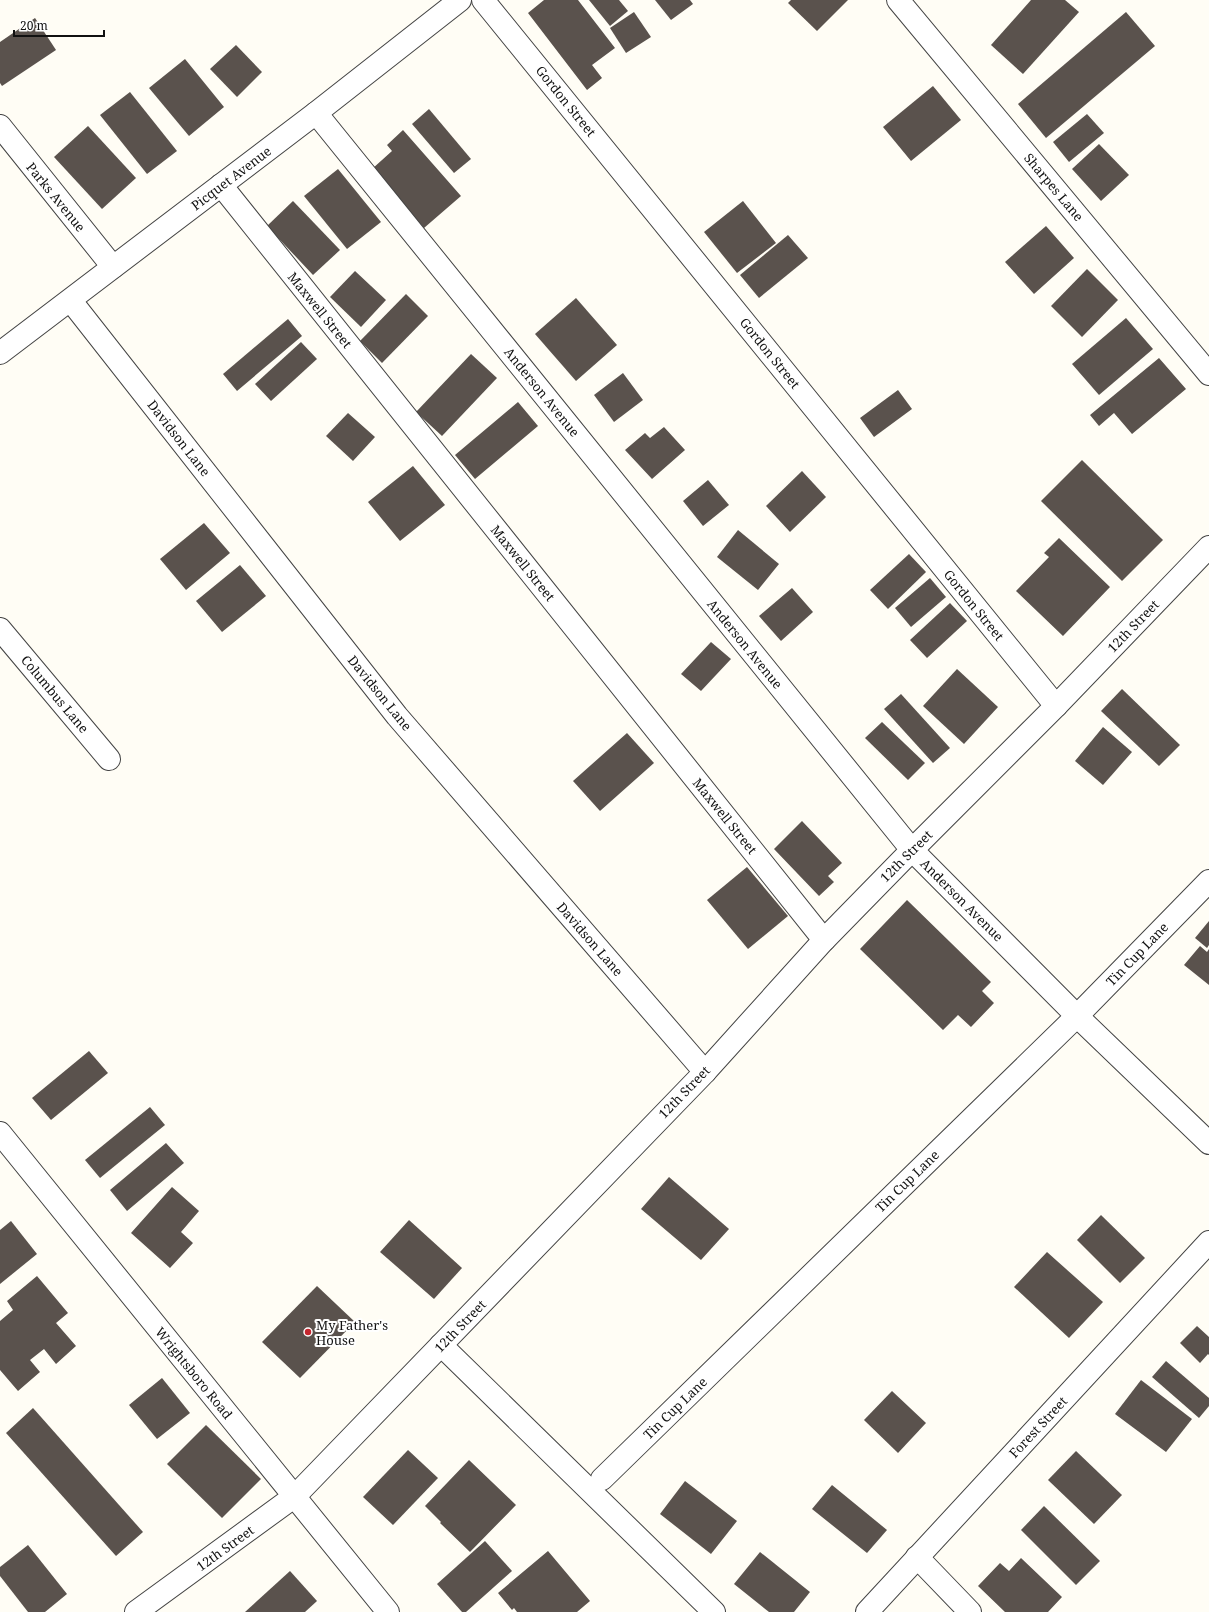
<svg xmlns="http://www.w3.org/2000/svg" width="1209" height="1612" viewBox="0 0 1209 1612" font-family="'Noto Serif',serif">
	<rect width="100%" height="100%" fill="#fffdf5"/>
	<g fill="#5a524d">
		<polygon points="544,0 578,0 615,48 592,65 602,78 587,90 528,13"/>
		<polygon points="589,0 619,0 628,11 610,26"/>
		<polygon points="655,0 690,0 693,4 671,20"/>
		<polygon points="791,0 848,0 817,31 788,3"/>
		<polygon points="1031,0 1065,0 1079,12 1023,74 991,45"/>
		<polygon points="634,12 651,37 626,53 610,28"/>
		<polygon points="1126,12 1155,46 1046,138 1018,104"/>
		<polygon points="35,18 56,50 2,86 0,83 0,42"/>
		<polygon points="236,45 262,72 237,97 210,69"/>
		<polygon points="185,59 224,107 189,136 149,88"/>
		<polygon points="933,86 961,120 911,161 883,127"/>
		<polygon points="130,92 177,151 147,174 100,115"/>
		<polygon points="429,109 471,159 454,173 412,124"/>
		<polygon points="1087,114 1104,133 1069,162 1053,142"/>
		<polygon points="88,126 136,178 102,209 54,157"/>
		<polygon points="403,130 461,196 424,228 372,169 392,151 387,145"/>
		<polygon points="1099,144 1129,175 1101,201 1072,169"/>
		<polygon points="338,169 381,222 347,249 304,196"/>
		<polygon points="293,201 340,250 313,275 267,226"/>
		<polygon points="743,201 776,243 737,273 704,232"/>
		<polygon points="1046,226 1074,258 1034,294 1005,262"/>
		<polygon points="788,235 808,258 759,298 740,275"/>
		<polygon points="1087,269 1118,300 1082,337 1051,306"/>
		<polygon points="355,271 386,300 361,327 330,297"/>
		<polygon points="406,294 428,316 382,363 360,341"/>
		<polygon points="576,298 617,345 576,381 535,334"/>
		<polygon points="1126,318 1153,349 1099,395 1072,364"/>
		<polygon points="288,319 302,336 237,391 223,374"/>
		<polygon points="301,342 317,359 271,401 255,384"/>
		<polygon points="471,354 497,378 442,436 416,412"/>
		<polygon points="1159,358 1186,389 1132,434 1114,413 1099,426 1090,415"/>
		<polygon points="623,373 643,400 614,422 594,395"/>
		<polygon points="898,390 912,409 874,437 860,418"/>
		<polygon points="518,402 538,426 475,479 455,455"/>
		<polygon points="348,413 375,437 353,461 326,436"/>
		<polygon points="664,427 685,450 652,479 625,450 645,433 650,438"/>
		<polygon points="1082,460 1163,540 1122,581 1041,501"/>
		<polygon points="413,466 445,505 400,541 368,502"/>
		<polygon points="802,471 826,497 790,532 766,506"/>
		<polygon points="708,480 729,505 703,526 683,501"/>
		<polygon points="204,523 230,553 186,590 160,559"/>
		<polygon points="738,530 779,564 758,590 717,557"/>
		<polygon points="1059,538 1110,587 1063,636 1016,591 1049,557 1044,553"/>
		<polygon points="909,554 926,572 888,609 870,590"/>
		<polygon points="240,565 266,596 222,632 196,601"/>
		<polygon points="930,578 946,597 911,627 895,608"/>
		<polygon points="792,588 813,612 781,641 759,616"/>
		<polygon points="950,603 967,621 927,658 910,640"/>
		<polygon points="711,642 731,659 701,691 681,674"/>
		<polygon points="957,669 998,707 964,744 923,706"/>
		<polygon points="1122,689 1180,745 1159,766 1101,711"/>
		<polygon points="901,694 950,748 933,763 884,709"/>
		<polygon points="882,722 925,763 908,780 865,738"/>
		<polygon points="1103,727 1132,752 1103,785 1075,761"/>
		<polygon points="627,733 654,763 600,811 573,781"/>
		<polygon points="802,821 842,863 828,876 834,882 819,896 774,849"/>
		<polygon points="747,867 788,916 748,949 707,900"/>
		<polygon points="907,900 991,982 982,991 994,1003 971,1027 958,1015 943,1030 860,949"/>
		<polygon points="1209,921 1209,945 1207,948 1195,938"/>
		<polygon points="1200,946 1207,952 1209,949 1209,985 1184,965"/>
		<polygon points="89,1051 108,1073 51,1120 32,1098"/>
		<polygon points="150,1107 165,1125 100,1178 85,1160"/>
		<polygon points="166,1143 184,1163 127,1211 110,1190"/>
		<polygon points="669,1177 729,1229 701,1260 641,1209"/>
		<polygon points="172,1187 199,1211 181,1232 193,1243 170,1268 131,1233"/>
		<polygon points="1101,1215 1145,1258 1120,1283 1077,1240"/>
		<polygon points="409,1220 462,1268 434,1299 380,1252"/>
		<polygon points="11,1221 37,1254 0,1284 0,1230"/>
		<polygon points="1047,1252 1103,1302 1069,1338 1014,1287"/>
		<polygon points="37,1276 68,1313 56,1323 76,1346 56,1364 44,1349 30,1360 40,1372 18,1391 0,1370 0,1321 13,1310 7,1301"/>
		<polygon points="317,1286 355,1322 300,1378 262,1342"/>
		<polygon points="1197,1326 1209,1337 1209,1355 1208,1354 1200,1363 1180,1343"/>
		<polygon points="1166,1361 1209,1398 1209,1406 1199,1418 1152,1377"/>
		<polygon points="162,1378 190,1413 157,1439 129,1405"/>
		<polygon points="1141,1380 1192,1419 1166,1452 1115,1414"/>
		<polygon points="892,1391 926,1423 898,1453 864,1420"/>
		<polygon points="33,1408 143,1532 116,1556 6,1433"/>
		<polygon points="206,1425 261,1479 222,1518 167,1464"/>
		<polygon points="408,1450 438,1478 393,1525 363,1497"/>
		<polygon points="1076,1451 1122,1495 1094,1524 1048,1480"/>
		<polygon points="469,1460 516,1505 470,1552 440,1523 441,1522 425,1506"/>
		<polygon points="685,1481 737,1521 711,1554 660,1514"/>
		<polygon points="832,1485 887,1530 867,1553 812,1509"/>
		<polygon points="1044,1506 1100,1561 1076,1585 1021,1530"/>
		<polygon points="485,1541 512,1571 466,1612 462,1612 437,1584"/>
		<polygon points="28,1545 67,1594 45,1612 28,1612 0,1576 0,1567"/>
		<polygon points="548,1551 590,1601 577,1612 517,1612 514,1608 512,1610 498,1593"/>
		<polygon points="760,1552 810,1592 794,1612 769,1612 734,1584"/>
		<polygon points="1021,1558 1062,1597 1048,1612 1005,1612 978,1586 1000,1563 1009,1571"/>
		<polygon points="290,1571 317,1601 305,1612 245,1612"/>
	</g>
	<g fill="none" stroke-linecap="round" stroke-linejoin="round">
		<g stroke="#444" stroke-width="24">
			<g id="minor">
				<polyline points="483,0 1056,706"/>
				<polyline points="898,0 1209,374"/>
				<polyline points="316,113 912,850 1077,1016 1209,1143"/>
				<polyline points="0,126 113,267"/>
				<polyline points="221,185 824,940"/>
				<polyline points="71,301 397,716 705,1072"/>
				<polyline points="0,353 316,113 460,0"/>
				<polyline points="0,629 109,759"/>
				<polyline points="0,1133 388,1612"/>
				<polyline points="441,1345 714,1612"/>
				<polyline points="602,1479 1077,1016 1209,881"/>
				<polyline points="917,1557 970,1612"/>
				<polyline points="136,1612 295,1496 705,1072 824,940 912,850 1056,706 1209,547"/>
				<polyline points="867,1612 1209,1242"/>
			</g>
		</g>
		<use href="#minor" stroke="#fff" stroke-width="22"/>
	</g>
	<circle fill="#c4262e" stroke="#fff" stroke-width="1.5" cx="308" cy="1332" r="4"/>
	<g text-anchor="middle" stroke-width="4" stroke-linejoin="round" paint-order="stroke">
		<g font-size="13" fill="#111" stroke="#fff">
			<text transform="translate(566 101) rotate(51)" y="5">Gordon Street</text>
			<text transform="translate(231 178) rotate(-37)" y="5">Picquet Avenue</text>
			<text transform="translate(1054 187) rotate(50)" y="5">Sharpes Lane</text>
			<text transform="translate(56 197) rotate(51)" y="5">Parks Avenue</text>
			<text transform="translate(320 310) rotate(51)" y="5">Maxwell Street</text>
			<text transform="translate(770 353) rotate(51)" y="5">Gordon Street</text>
			<text transform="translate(542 392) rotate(51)" y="5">Anderson Avenue</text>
			<text transform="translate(179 438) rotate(52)" y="5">Davidson Lane</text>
			<text transform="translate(523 563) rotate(51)" y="5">Maxwell Street</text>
			<text transform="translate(974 605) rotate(51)" y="5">Gordon Street</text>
			<text transform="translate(1133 626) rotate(-46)" y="5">12th Street</text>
			<text transform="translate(745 644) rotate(51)" y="5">Anderson Avenue</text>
			<text transform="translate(380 693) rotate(51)" y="5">Davidson Lane</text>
			<text transform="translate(55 694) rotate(50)" y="5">Columbus Lane</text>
			<text transform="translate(725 816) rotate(51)" y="5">Maxwell Street</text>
			<text transform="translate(906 856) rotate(-45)" y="5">12th Street</text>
			<text transform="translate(962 900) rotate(45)" y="5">Anderson Avenue</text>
			<text transform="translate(590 939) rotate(49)" y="5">Davidson Lane</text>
			<text transform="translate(1137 954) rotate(-46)" y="5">Tin Cup Lane</text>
			<text transform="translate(684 1092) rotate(-46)" y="5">12th Street</text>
			<text transform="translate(907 1181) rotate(-44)" y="5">Tin Cup Lane</text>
			<text transform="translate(460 1326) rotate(-46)" y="5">12th Street</text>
			<text transform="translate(194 1373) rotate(51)" y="5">Wrightsboro Road</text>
			<text transform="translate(675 1408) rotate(-44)" y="5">Tin Cup Lane</text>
			<text transform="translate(1038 1427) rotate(-47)" y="5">Forest Street</text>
			<text transform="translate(225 1548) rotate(-36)" y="5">12th Street</text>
		</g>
		<g font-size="13" fill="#111" stroke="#fff" text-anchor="start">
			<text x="316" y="1330">My Father's<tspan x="316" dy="15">House</tspan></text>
		</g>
	</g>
	<path d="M14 30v6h90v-6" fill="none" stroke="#111111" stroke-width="2"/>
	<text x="20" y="30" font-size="12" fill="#111111" stroke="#ffffff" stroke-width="3" paint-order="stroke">20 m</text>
</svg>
